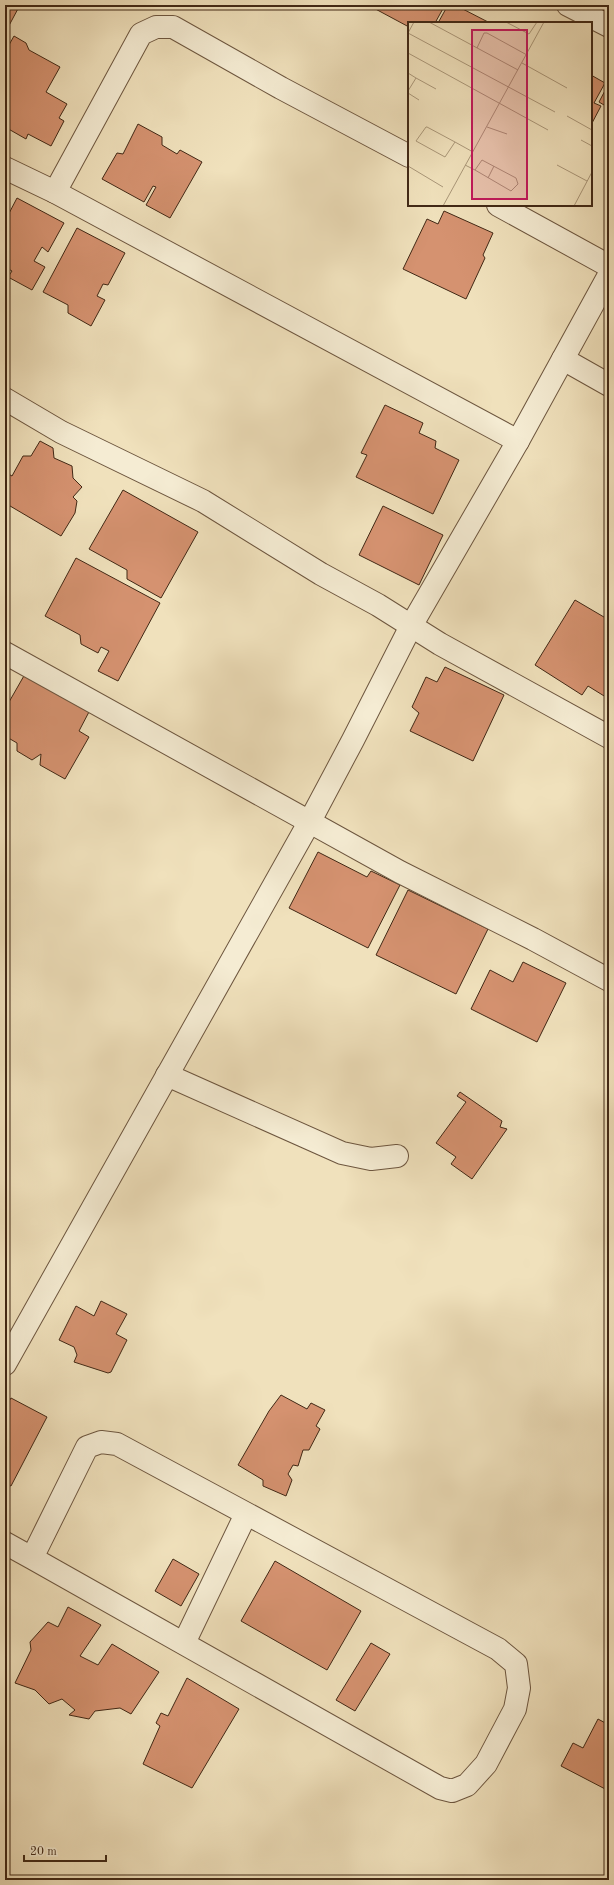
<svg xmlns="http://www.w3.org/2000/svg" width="614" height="1885" viewBox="0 0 614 1885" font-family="'Old Standard TT',serif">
	<rect width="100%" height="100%" fill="#f0e1bc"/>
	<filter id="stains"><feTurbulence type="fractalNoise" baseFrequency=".005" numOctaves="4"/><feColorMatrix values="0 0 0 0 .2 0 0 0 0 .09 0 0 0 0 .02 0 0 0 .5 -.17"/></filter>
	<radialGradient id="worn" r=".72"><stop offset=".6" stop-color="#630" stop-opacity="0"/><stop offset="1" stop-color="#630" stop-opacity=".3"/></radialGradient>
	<g fill="#d59270" stroke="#412815">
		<polygon points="5,5 20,5 5,33"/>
		<polygon points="368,5 445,5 435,23 409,23 409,27"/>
		<polygon points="448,5 455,5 490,23 438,23"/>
		<polygon points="14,36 26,43 29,50 60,67 46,92 67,104 59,118 64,121 51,146 28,134 26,139 5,127 5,52"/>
		<polygon points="591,75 605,83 594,103 601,106 591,125"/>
		<polygon points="609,83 609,108 599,102"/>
		<polygon points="138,124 162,137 162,145 177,154 180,150 202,162 170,218 146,205 156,187 153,186 144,202 102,179 117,153 123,154"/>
		<polygon points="17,198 64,223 48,252 42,247 34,261 45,267 32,290 8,277 12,271 5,267 5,221"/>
		<polygon points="444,211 493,233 483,255 485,258 466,299 403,269 427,219 438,224"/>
		<polygon points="77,228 125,253 108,285 103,284 97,296 105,300 91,326 68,313 68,305 43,292"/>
		<polygon points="385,405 423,423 419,433 436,441 435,448 459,460 433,514 356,477 367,455 361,453"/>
		<polygon points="40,441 53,448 54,458 72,466 73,478 82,487 73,497 77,501 75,513 61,536 5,503 5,472 12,476 23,456 31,456"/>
		<polygon points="123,490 198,532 161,598 127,579 127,570 89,549"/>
		<polygon points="383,506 443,535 419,585 359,555"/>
		<polygon points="76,558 160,603 118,681 98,671 109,651 101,647 98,653 81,644 80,635 45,616"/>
		<polygon points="575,600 609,620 609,699 588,686 582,695 535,665"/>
		<polygon points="445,667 504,695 473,761 410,731 419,713 412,707 426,677 437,682"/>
		<polygon points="25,674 90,710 79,731 89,737 65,779 40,765 41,754 32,760 17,751 17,743 5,736 5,709"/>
		<polygon points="318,852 367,877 371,871 400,885 368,948 289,908"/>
		<polygon points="408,890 488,929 456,994 376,955"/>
		<polygon points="523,962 566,983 537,1042 471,1009 490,970 513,982"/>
		<polygon points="460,1092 502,1121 500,1127 507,1129 472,1179 451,1164 456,1157 436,1143 466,1102 457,1096"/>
		<polygon points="101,1301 127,1314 116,1334 127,1340 111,1372 108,1373 74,1362 77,1355 74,1347 59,1340 76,1306 94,1316"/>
		<polygon points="281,1395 307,1409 311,1403 325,1410 316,1426 320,1429 309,1450 303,1450 298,1466 293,1465 288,1474 292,1480 286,1496 263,1486 263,1480 238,1465 269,1411"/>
		<polygon points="11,1398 47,1417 11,1486 5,1484 5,1408"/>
		<polygon points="173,1559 199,1574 181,1606 155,1591"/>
		<polygon points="275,1561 361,1611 327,1670 241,1621"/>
		<polygon points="68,1607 101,1625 80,1656 98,1665 112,1644 159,1672 131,1714 120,1708 95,1711 89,1719 69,1715 75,1710 62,1699 49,1704 35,1690 15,1683 31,1650 30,1642 48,1622 58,1627"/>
		<polygon points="371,1643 390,1654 355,1711 336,1700"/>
		<polygon points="187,1678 239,1709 192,1788 143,1764 160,1726 156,1723 161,1713 168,1716"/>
		<polygon points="598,1719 609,1725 609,1791 561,1766 573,1743 583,1748"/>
	</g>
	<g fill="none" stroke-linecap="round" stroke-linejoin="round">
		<g stroke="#6d563f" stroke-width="24">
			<g id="minor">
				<polyline points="568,5 609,26"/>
				<polyline points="5,168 55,192 518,441"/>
				<polyline points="55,192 141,34 156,27 173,27 281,88 409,156"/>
				<polyline points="498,205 609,266"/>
				<polyline points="563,359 609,385"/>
				<polyline points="5,399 61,432 203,501 321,574 378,605 440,644 609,737"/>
				<polyline points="5,653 400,872 533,939 609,980"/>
				<polyline points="167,1075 342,1153 371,1159 397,1156"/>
				<polyline points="5,1364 310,821 353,740 411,626 518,441 609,275"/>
				<polyline points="5,1543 32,1558 440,1788 452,1791 467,1785 486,1764 515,1709 519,1688 516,1664 498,1649 117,1444 101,1442 87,1447 32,1558"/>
				<polyline points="184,1643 246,1514"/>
			</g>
		</g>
		<use href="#minor" stroke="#f5ecd3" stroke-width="22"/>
	</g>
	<g transform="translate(408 22)">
		<rect width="184" height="184" fill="#f0e1bc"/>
		<path fill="none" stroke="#aa9779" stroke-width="1" d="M21,0L110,48M98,0L121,12L129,0M0,11L147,90M0,11L6,0M69,26L76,11H79L119,33M0,31L140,108M114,41L159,66M0,51L8,56L0,69M8,56L28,67M0,71L11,78M159,94L184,108M79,105L99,112M173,118L184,124M47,120L37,135L8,119L18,105H19L47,120L65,130M57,143L67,148L103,169L110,162L108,156L74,138L67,148M149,143L179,159M0,144L35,165M80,156L86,144M35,184L136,0M166,184L184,150"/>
		<path fill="#c2185b" fill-opacity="0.15" stroke="#c2185b" stroke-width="2" d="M64,8H119V177H64Z"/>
		<rect width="184" height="184" fill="none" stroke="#412815" stroke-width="2"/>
	</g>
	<rect width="614" height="1885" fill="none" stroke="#f0e1bc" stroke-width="20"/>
	<rect x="6" y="6" width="602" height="1873" fill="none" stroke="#412815" stroke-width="2"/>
	<rect x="10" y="10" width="594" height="1865" fill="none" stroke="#412815"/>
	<path d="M24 1855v6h82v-6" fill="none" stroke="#412815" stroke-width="2"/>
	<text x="30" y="1855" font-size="12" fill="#412815" stroke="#f5ecd3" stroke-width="3" paint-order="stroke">20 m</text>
	<rect width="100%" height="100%" filter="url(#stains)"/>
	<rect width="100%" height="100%" fill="url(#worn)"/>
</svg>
